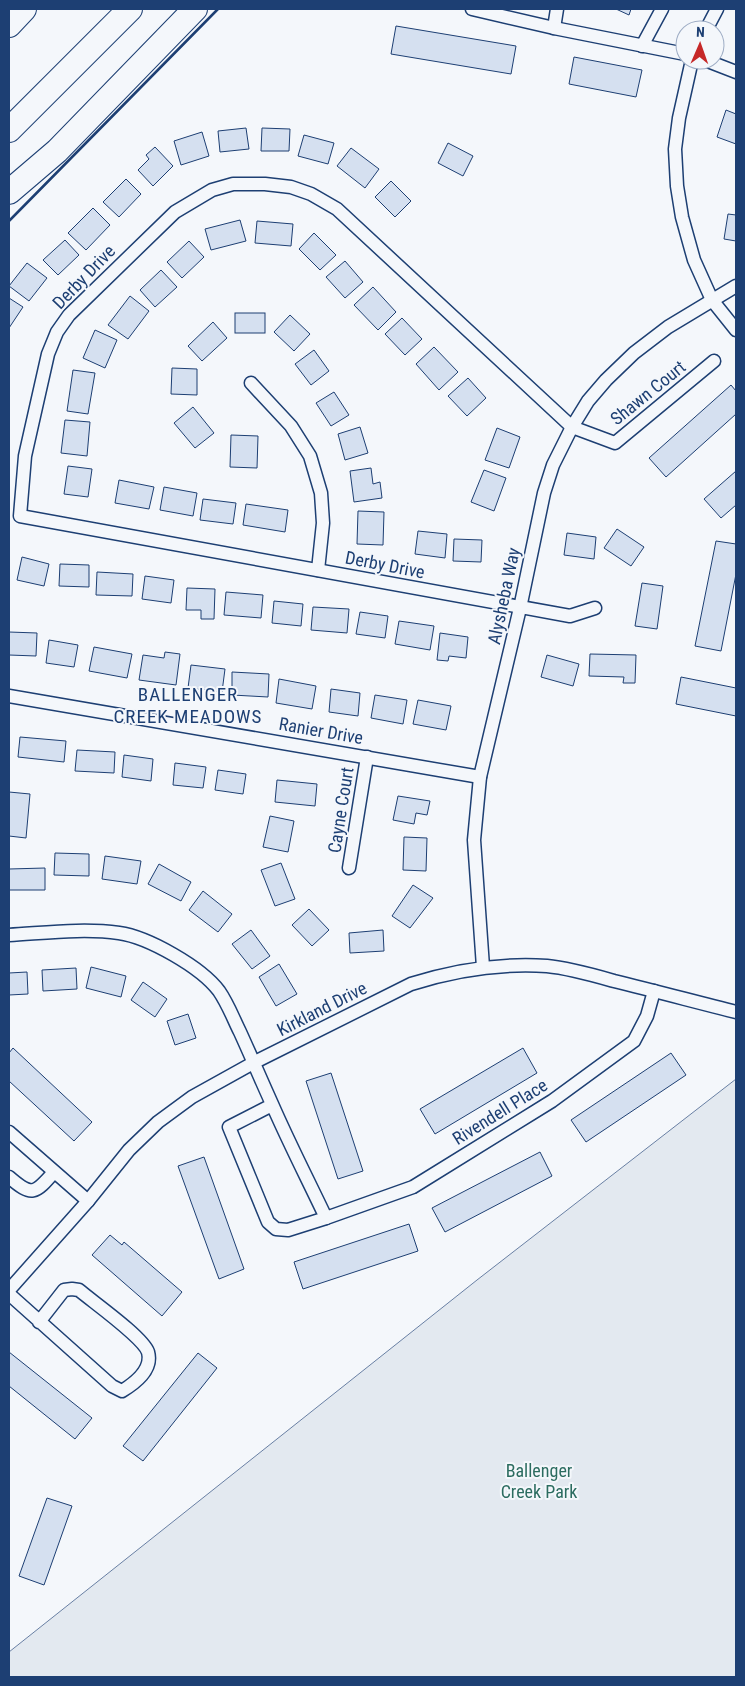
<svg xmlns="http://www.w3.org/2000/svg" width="745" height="1686" viewBox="0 0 745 1686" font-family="'Roboto Condensed',sans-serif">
	<rect width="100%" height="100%" fill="#f4f7fb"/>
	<polygon fill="#e3e9f0" stroke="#687fa3" points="736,1079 736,1677 9,1677 9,1652 477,1280"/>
	<g fill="#d5e0f0" stroke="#1d3f73">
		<polygon points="616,9 631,9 629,15"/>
		<polygon points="396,26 516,46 511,74 391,54"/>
		<polygon points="574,57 642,70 636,97 569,84"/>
		<polygon points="726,110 736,114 736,144 717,137"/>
		<polygon points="246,128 249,149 220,152 218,131"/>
		<polygon points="262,128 290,129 289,151 261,151"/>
		<polygon points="202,132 209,156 181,165 174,141"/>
		<polygon points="304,135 334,143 328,164 298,156"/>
		<polygon points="448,143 473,156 463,176 438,163"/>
		<polygon points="155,147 173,166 153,186 138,170 149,159 146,155"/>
		<polygon points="351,148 379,169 365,188 337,166"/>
		<polygon points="126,179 141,194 119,217 103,202"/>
		<polygon points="391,181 411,201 395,217 375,197"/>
		<polygon points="93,208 110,225 86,250 68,233"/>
		<polygon points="728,214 736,215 736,241 724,239"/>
		<polygon points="240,220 246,241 211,250 205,229"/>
		<polygon points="257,221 293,224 291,246 255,243"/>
		<polygon points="314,233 336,255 320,270 299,249"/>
		<polygon points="65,240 79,255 58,275 43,260"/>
		<polygon points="189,241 204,257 182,278 167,262"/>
		<polygon points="345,261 363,282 345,298 326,277"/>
		<polygon points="27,263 47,278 29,301 9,286"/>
		<polygon points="161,270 177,287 155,307 140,290"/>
		<polygon points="373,287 396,312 378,330 354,305"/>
		<polygon points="130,296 149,311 128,339 108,325"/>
		<polygon points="9,298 23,307 9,328"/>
		<rect x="235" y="313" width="30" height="20"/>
		<polygon points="290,315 310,334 294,351 274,332"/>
		<polygon points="402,318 422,339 405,355 385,334"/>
		<polygon points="213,322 227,338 202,361 188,346"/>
		<polygon points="95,330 117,340 105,368 83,358"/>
		<polygon points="434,347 458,372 439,390 416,364"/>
		<polygon points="314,350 329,371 311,385 295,364"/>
		<polygon points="172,368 197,369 197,395 171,394"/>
		<polygon points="73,370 95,373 88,414 67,411"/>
		<polygon points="468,378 486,398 467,416 448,396"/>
		<polygon points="731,385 736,391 736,414 666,477 649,458"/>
		<polygon points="334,392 349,415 331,426 316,403"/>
		<polygon points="193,407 214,433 195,448 174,423"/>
		<polygon points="65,420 90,422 87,456 61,453"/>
		<polygon points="360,427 368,453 345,460 338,434"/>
		<polygon points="497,428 520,437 509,468 485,460"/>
		<polygon points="231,435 258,436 257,468 230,467"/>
		<polygon points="68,466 92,469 88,497 64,494"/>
		<polygon points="371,468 373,484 380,482 382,498 354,502 350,471"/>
		<polygon points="484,470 506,478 494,511 471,502"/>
		<polygon points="736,471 736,505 721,518 704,499"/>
		<polygon points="119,480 154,487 149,509 115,503"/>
		<polygon points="164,487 197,493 193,516 160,510"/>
		<polygon points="203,499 236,503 233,524 200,520"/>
		<polygon points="246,504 288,510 285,532 243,525"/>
		<polygon points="358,511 384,512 383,545 357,544"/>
		<polygon points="617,529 644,547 631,566 604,548"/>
		<polygon points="418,531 447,534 445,558 415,554"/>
		<polygon points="567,533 596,537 594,559 564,555"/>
		<polygon points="454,539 482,540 481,562 453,561"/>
		<polygon points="716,541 736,544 736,574 721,651 695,646"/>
		<polygon points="22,557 49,564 44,586 17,580"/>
		<polygon points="60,564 89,565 89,587 59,586"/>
		<polygon points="97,572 133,574 132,596 96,595"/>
		<polygon points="145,576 174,580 171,603 142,599"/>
		<polygon points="642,583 663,586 657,629 635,626"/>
		<polygon points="187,588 215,589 214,619 201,619 201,610 186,610"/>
		<polygon points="226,592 263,595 261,618 224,615"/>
		<polygon points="274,601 303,604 301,626 272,623"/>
		<polygon points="313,607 349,609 347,633 311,630"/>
		<polygon points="360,612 388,616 385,638 356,634"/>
		<polygon points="399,621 434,626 430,650 395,644"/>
		<polygon points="9,632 37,633 36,656 9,655"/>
		<polygon points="440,633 468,637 466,658 449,656 448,661 437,660"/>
		<polygon points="49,640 78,645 74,667 46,663"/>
		<polygon points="94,647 132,654 127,678 89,671"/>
		<polygon points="165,652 180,654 176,685 139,680 143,655 164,658"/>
		<polygon points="590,654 636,655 635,683 623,683 624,677 589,676"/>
		<polygon points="547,655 579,664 573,686 541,677"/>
		<polygon points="191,665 225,669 222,692 188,688"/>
		<polygon points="232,672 269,674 268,697 232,695"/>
		<polygon points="681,677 736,688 736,716 676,704"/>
		<polygon points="279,679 316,686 312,709 276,703"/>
		<polygon points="331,689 360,693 358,716 329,712"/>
		<polygon points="375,695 407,700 403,724 371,718"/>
		<polygon points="418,700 451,706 446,730 413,724"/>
		<polygon points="20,737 66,741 64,762 18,757"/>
		<polygon points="77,750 115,752 114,773 75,771"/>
		<polygon points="124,755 153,759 151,781 122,777"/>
		<polygon points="175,763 206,767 203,788 173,785"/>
		<polygon points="218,770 246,774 243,794 215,790"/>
		<polygon points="277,780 317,784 315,806 275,802"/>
		<polygon points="9,792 30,794 26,838 9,836"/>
		<polygon points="398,796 430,801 427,815 416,813 414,824 393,820"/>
		<polygon points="270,816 294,821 288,852 263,847"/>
		<polygon points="404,837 427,838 426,871 403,870"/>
		<polygon points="55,853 89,854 89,876 54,875"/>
		<polygon points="105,856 141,861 137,884 102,879"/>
		<polygon points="281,863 295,899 275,906 261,870"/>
		<polygon points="159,864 191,882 181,901 148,884"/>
		<polygon points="45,868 45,890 9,890 9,869"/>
		<polygon points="413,885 433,898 410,928 392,916"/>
		<polygon points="203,891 232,914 218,932 189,910"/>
		<polygon points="309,909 329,930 312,946 292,925"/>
		<polygon points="251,930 270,956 252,969 232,944"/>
		<polygon points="383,930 384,951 350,953 349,933"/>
		<polygon points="279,964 297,994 276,1006 259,977"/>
		<polygon points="91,967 126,976 121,997 86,988"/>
		<polygon points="76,968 77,989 43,991 42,970"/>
		<polygon points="27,972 28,994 9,995 9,973"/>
		<polygon points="143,982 167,999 155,1017 131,1000"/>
		<polygon points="188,1014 196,1038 175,1045 167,1021"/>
		<polygon points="13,1048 92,1122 74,1141 9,1081 9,1053"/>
		<polygon points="523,1048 537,1073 435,1134 420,1109"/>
		<polygon points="671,1053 686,1075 586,1142 571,1120"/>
		<polygon points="331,1073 363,1171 338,1179 306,1081"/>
		<polygon points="540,1152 552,1176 445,1232 432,1208"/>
		<polygon points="204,1157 244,1269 219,1279 178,1166"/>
		<polygon points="409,1224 418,1251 303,1289 294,1262"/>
		<polygon points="110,1235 122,1245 124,1242 182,1292 162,1316 92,1255"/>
		<polygon points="9,1352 92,1418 75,1439 9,1386"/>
		<polygon points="198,1353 217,1368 143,1461 123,1446"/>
		<polygon points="47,1498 72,1506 44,1585 19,1576"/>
	</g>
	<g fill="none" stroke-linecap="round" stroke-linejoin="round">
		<g stroke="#1d3f73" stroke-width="15">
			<g id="minor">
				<polyline points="472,9 554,28 685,54"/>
				<polyline points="554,28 557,9"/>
				<polyline points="706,30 717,9"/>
				<polyline points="642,46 662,9"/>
				<polyline points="692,60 679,118 675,149 677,186 682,217 694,260 712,300 736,330"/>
				<polyline points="705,60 736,72"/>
				<polyline points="251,383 291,426 310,456 321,493 323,523 318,570"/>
				<polyline points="595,608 570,616 20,516 25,456 48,354 57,332 69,315 175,212 212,190 233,184 265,184 291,187 311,194 337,209 572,427 615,443 714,361"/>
				<polyline points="9,696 480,777"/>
				<polyline points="349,868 367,757"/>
				<path d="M9,935C45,933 83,928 119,933C148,937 201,967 219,991C228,1004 233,1018 240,1032C251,1056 261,1080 272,1104C289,1143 308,1180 326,1218L288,1230L276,1229L268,1222L229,1127L272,1105"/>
				<polyline points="483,967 474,840 480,777 520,608 544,493 553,465 572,427 588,401 606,380 634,353 668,327 736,286"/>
				<polyline points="9,1132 88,1201"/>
				<path d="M9,1177C32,1197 35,1194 54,1172"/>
				<polyline points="326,1218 413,1187 552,1101 634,1041 647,1016 654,991"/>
				<path d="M9,1290L88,1201L129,1150L158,1122L192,1097L255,1062L411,984C455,970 501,963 547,966C569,968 593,975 614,981C655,991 696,1002 736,1012"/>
				<path d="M9,1294L112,1386L122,1391C135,1383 153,1370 148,1352C143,1337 93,1302 79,1290L72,1289L64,1290L39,1322"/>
			</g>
		</g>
		<g stroke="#1d3f73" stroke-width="26">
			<g id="motorway">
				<polyline points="9,25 24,9"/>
				<polyline points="9,130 130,9"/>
				<polyline points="9,192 57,151 195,9"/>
			</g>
		</g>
		<use href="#minor" stroke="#f4f7fb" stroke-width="12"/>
		<use href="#motorway" stroke="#f4f7fb" stroke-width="24"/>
		<polyline stroke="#1d3f73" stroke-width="2.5" points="9,221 218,9"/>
	</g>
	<g text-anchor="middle" stroke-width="4" stroke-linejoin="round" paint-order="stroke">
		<g font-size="18" fill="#1d3f73" stroke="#f4f7fb">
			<text transform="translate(84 277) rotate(-46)" y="6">Derby Drive</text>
			<text transform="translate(648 393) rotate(-39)" y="6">Shawn Court</text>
			<text transform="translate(385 565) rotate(11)" y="6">Derby Drive</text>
			<text transform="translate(504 596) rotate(-78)" y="6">Alysheba Way</text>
			<text transform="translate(321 731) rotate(10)" y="6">Ranier Drive</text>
			<text transform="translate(341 810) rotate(-81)" y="6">Cayne Court</text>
			<text transform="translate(322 1009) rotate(-27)" y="6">Kirkland Drive</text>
			<text transform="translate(500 1112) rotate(-32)" y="6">Rivendell Place</text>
		</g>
		<g font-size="18" fill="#2c6c60" stroke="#f4f7fb">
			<text x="539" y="1477">Ballenger<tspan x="539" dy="21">Creek Park</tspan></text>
		</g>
		<g font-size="19" letter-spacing="1" fill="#1d3f73" stroke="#f4f7fb">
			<text x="188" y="701">BALLENGER<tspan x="188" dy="22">CREEK MEADOWS</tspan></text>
		</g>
	</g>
	<rect width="745" height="1686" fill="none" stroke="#1d3f73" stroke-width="20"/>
	<g transform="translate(700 45) rotate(2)"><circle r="24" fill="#f4f7fb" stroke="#9eadc5"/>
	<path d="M0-4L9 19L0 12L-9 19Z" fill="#c62828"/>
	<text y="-8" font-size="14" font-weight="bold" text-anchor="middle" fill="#1d3f73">N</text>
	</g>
</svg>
